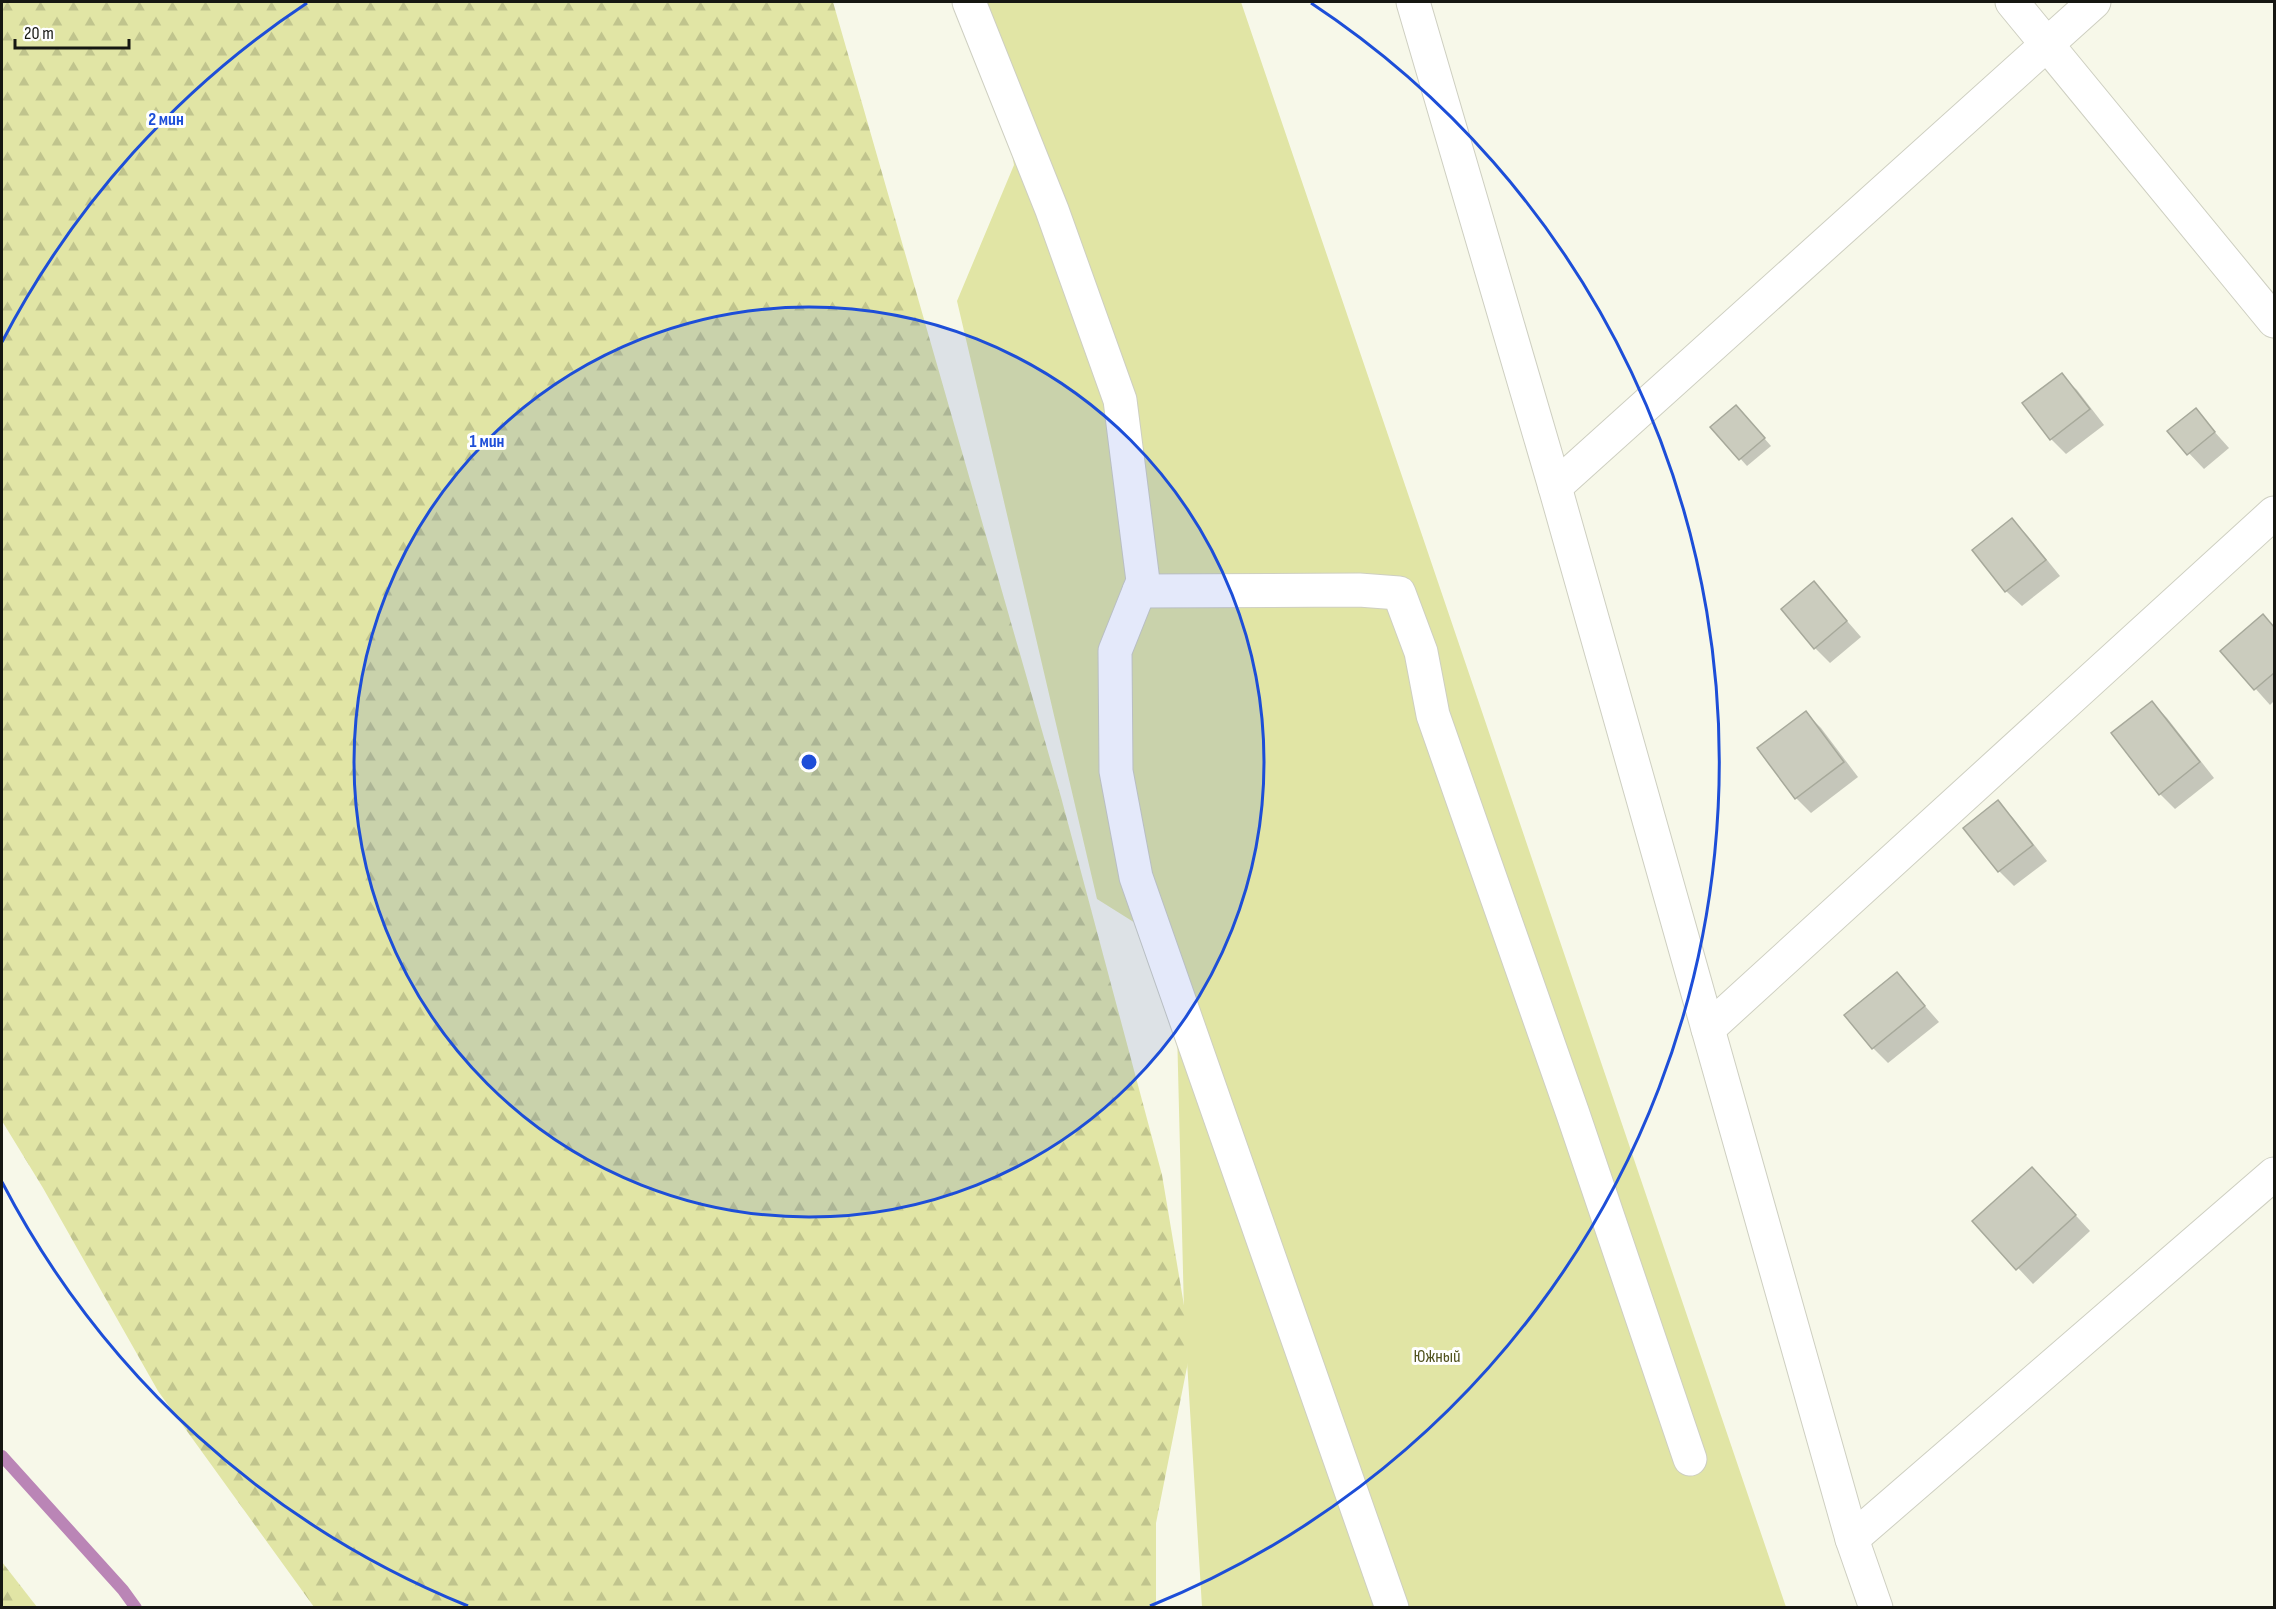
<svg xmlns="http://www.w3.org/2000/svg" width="2276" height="1609" viewBox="0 0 2276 1609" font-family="'Sofia Sans Condensed',sans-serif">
	<defs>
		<pattern id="forest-firs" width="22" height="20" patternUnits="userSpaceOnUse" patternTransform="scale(1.5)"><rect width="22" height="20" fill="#e1e5a5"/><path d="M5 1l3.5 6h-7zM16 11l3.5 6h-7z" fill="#c0c48d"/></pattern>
	</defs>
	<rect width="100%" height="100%" fill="#f7f8e9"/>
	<polygon fill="#e1e5a5" points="985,2 1241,2 1786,1607 1202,1607 1184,1312 1175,948 1097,899 957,301 1014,165"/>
	<g fill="url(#forest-firs)">
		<polygon points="2,2 833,2 1061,797 1162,1175 1191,1347 1156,1523 1156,1607 314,1607 158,1391 43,1188 2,1121"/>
		<polygon points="2,1562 37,1607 2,1607"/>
	</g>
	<g fill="#0003">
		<polygon points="2061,375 2077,390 2104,425 2066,454 2051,439"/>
		<polygon points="2195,410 2229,448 2204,469 2169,432"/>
		<polygon points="1743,414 1771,446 1747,466 1712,427"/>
		<polygon points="2012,520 2027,535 2060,576 2022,606 2006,591 1974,550"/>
		<polygon points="1814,583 1861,637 1830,663 1815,648"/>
		<polygon points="2263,616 2274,628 2274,701 2270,705 2222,651"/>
		<polygon points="2152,703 2167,718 2214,778 2175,809 2160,794"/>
		<polygon points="1806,713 1821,728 1858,777 1811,813 1796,798"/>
		<polygon points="1998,802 2013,818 2047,861 2014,886 1999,871"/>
		<polygon points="1897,974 1939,1022 1888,1063 1873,1048"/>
		<polygon points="2047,1184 2090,1231 2033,1284 1974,1221"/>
	</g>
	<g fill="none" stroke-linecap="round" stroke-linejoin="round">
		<polyline stroke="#ba85b6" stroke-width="12" points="2,1456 123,1590 136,1608"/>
	</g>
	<g fill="#cbccbe" stroke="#a7a99b" stroke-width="1.5">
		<polygon points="2062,373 2090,409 2050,440 2022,403"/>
		<polygon points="1736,405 1765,438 1739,460 1710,427"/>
		<polygon points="2196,408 2215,432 2187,455 2167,431"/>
		<polygon points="2012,518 2046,560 2005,592 1972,550"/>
		<polygon points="1814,581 1847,621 1814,649 1781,609"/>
		<polygon points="2263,614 2274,627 2274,673 2254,690 2220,651"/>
		<polygon points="2152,701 2200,762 2159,795 2111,733"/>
		<polygon points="1806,711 1844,762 1795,799 1757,748"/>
		<polygon points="1998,800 2033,845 1998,872 1963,828"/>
		<polygon points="1897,972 1925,1006 1872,1049 1844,1015"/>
		<polygon points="2032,1167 2076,1215 2016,1270 1972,1221"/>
	</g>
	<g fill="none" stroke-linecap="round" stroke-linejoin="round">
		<g stroke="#cecfc1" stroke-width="35">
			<g id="minor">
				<polyline points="969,2 1052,210 1120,400 1143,581 1115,651 1116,771 1136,877 1392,1608"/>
				<polyline points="1413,2 1555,487 1852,1539 1876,1608"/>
				<polyline points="2012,2 2274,321"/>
				<polyline points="1555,487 2094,2"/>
				<polyline points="1139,591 1359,590 1399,593 1421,652 1433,715 1573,1114 1690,1459"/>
				<polyline points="1708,1029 2274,513"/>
				<polyline points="1852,1539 2274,1174"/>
			</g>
		</g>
		<use href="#minor" stroke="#fff" stroke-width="33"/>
	</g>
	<circle cx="809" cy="762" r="455" fill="#1d4ed8" fill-opacity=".12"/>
	<g fill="none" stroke="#1d4ed8" stroke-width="3">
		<circle cx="809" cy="762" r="455"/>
		<path d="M468 1606A910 910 0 0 1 2 1182M2 342A910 910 0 0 1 307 3M1311 3A910 910 0 0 1 1150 1606"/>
	</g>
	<g text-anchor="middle" stroke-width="6" stroke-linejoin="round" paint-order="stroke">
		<g font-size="18" fill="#50521d" stroke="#fff">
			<text x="1437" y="1362">Южный</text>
		</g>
	</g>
	<circle cx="809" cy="762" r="9" fill="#1d4ed8" stroke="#fff" stroke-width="3"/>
	<g font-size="18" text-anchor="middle" font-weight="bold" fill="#1d4ed8" stroke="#fff" stroke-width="6" stroke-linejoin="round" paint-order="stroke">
		<text x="166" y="125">2 мин</text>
		<text x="487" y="447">1 мин</text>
	</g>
	<rect width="2276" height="1609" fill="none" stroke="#161712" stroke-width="6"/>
	<path d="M15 39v9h114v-9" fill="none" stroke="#161712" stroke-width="3"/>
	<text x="24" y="39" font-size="18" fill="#161712" stroke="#ffffff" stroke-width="4.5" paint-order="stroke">20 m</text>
</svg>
